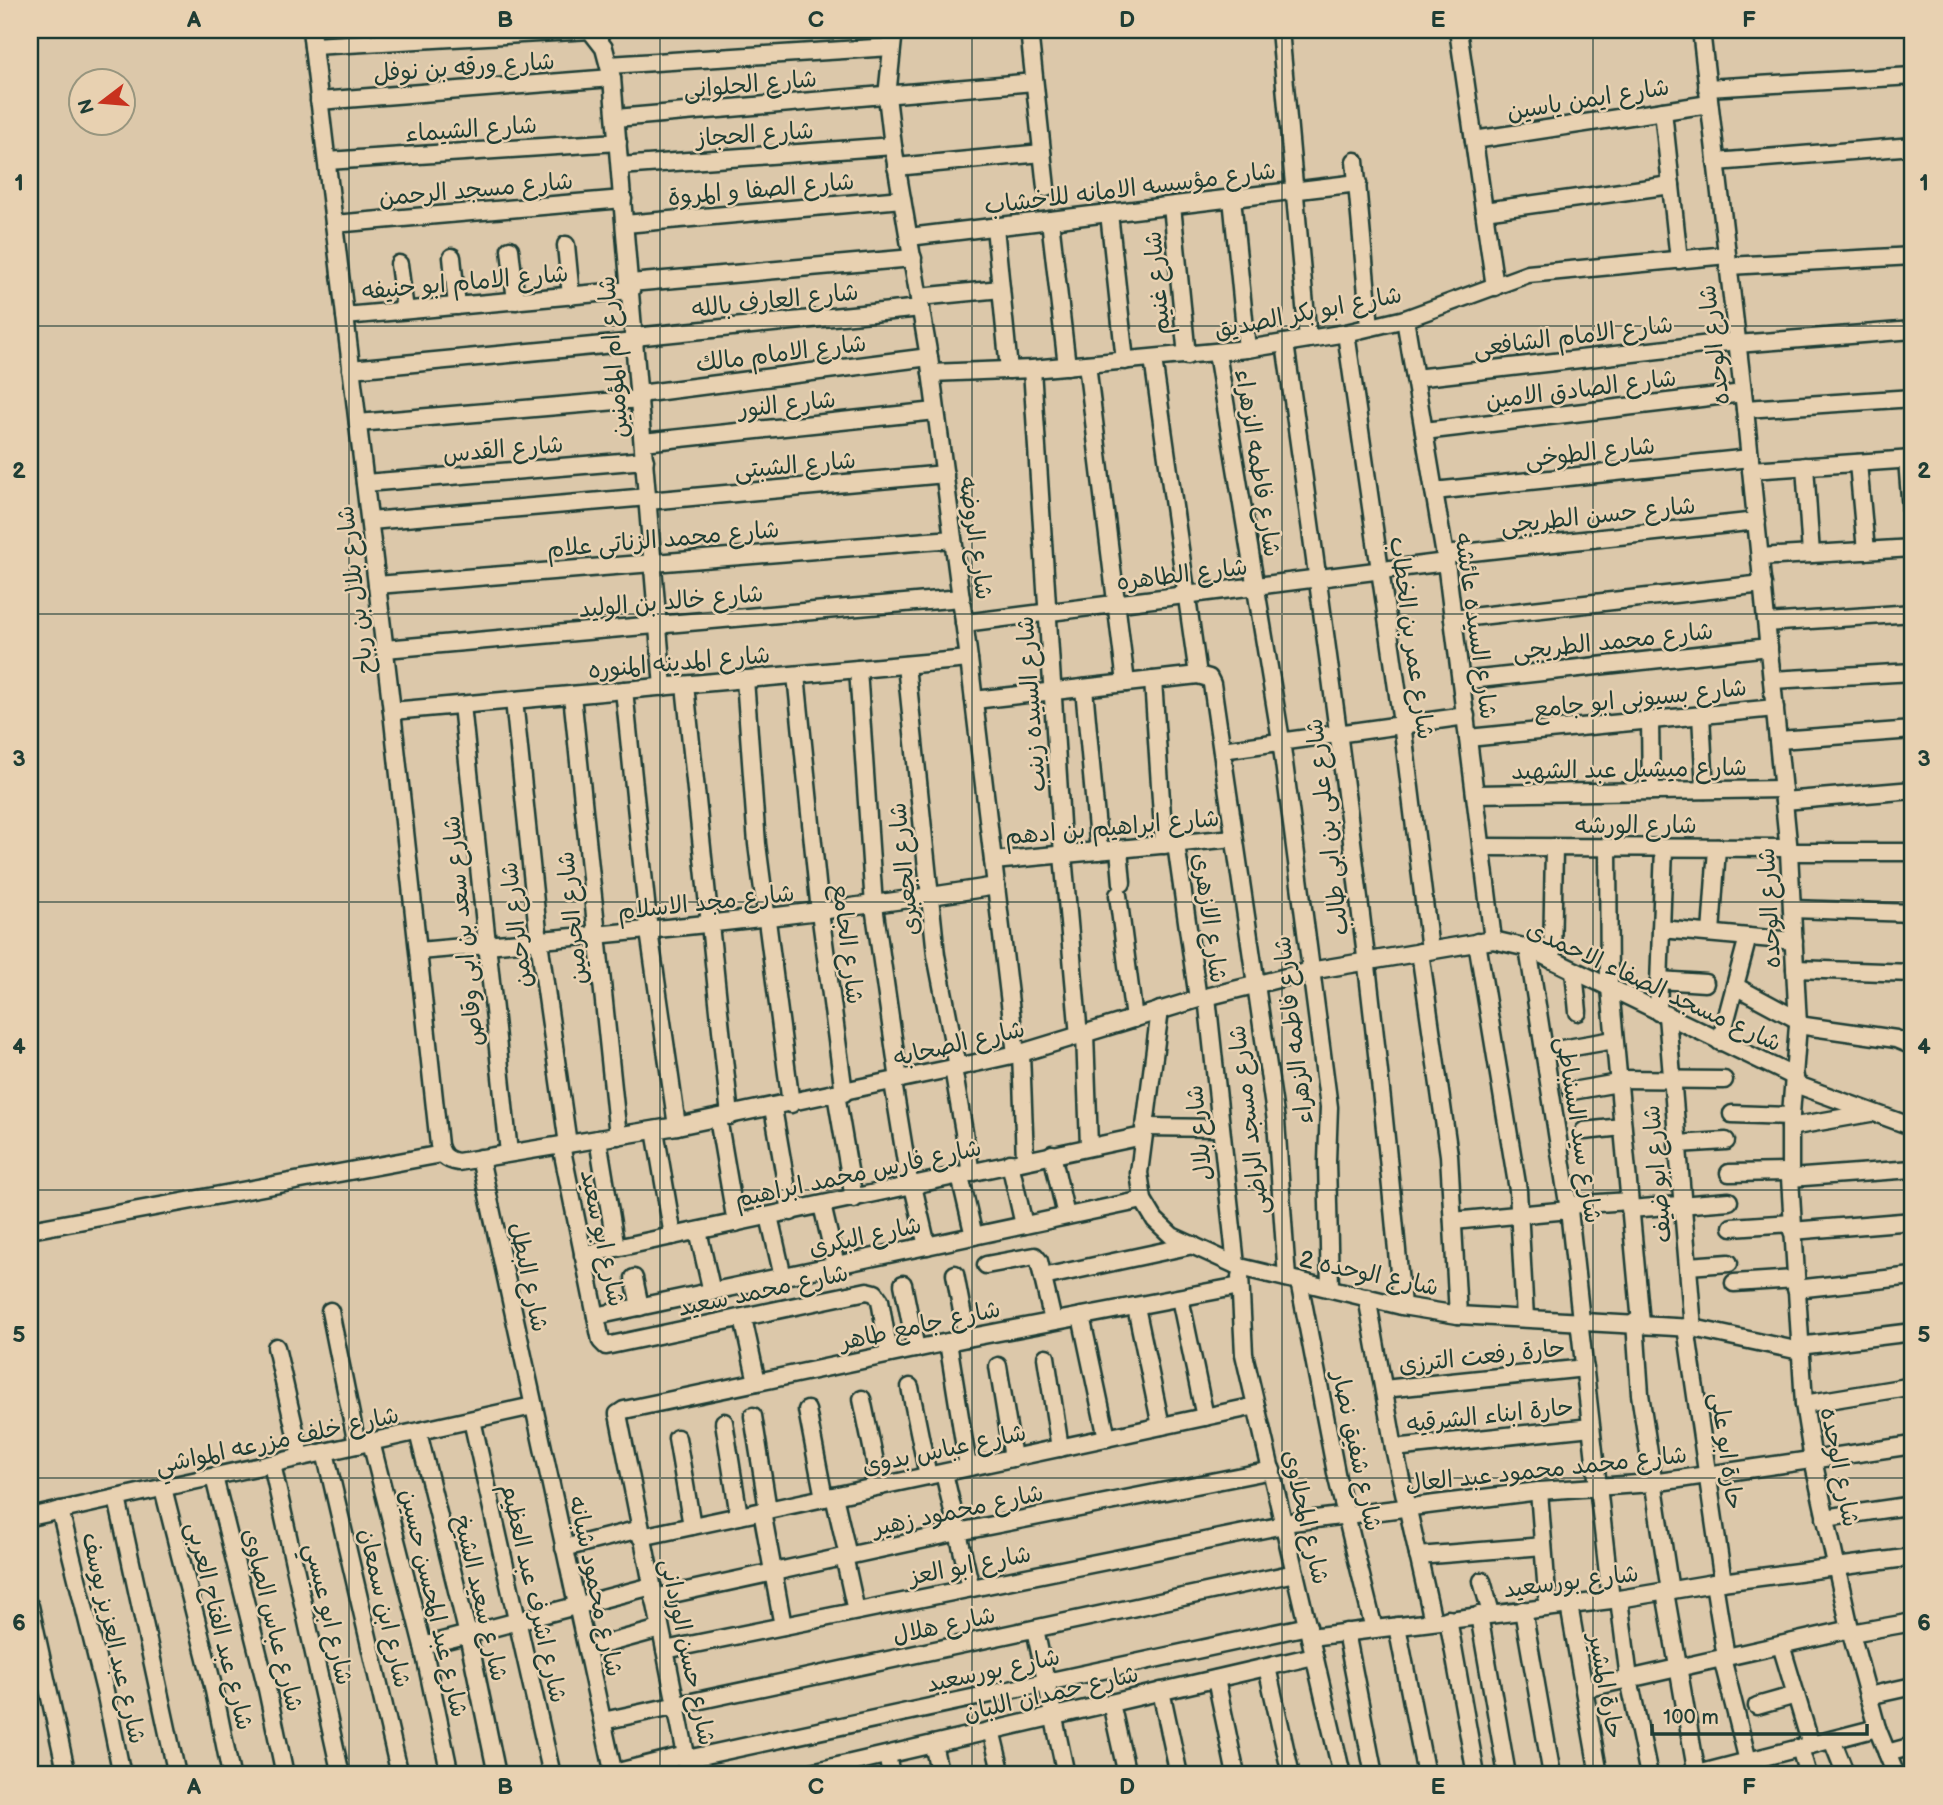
<svg xmlns="http://www.w3.org/2000/svg" width="1943" height="1805" viewBox="0 0 1943 1805" font-family="'Balsamiq Sans','Playpen Sans Arabic',sans-serif">
	<rect width="100%" height="100%" fill="#dcc8aa"/>
	<filter id="ink" filterUnits="userSpaceOnUse"><feTurbulence type="fractalNoise" baseFrequency=".0143" numOctaves="2"/><feDisplacementMap in="SourceGraphic" scale="14" xChannelSelector="R" yChannelSelector="G"/><feConvolveMatrix kernelMatrix="1 2 1 2 8 2 1 2 1" color-interpolation-filters="sRGB"/></filter>
	<g filter="url(#ink)">
		<g fill="none" stroke-linecap="round" stroke-linejoin="round">
			<g stroke="#1f3d34" stroke-width="21">
				<g id="minor">
					<path d="M311,30L392,711L439,1145C442,1156 447,1160 458,1162L677,1126L953,1068L1021,1053L1198,999L1310,971L1493,940L1528,948L1795,1077"/>
					<polyline points="590,30 604,48 612,78 663,687"/>
					<polyline points="894,30 887,96 893,146 929,357 969,659 1016,1054"/>
					<polyline points="1029,30 1046,188"/>
					<polyline points="1280,30 1308,339"/>
					<polyline points="1458,30 1495,287"/>
					<polyline points="1701,30 1745,409 1789,852 1798,1025 1790,1127 1790,1178 1804,1404 1813,1460 1851,1633 1877,1728 1896,1775"/>
					<polyline points="313,46 591,30"/>
					<polyline points="609,65 891,47"/>
					<polyline points="1707,88 1913,76"/>
					<polyline points="319,101 612,78"/>
					<polyline points="1663,111 1679,260"/>
					<polyline points="616,118 1034,82"/>
					<polyline points="1474,140 1709,104"/>
					<polyline points="327,161 618,142"/>
					<polyline points="1355,161 1370,327"/>
					<polyline points="1716,162 1913,146"/>
					<polyline points="620,166 893,146"/>
					<polyline points="896,167 1042,153"/>
					<polyline points="1232,198 1247,349"/>
					<polyline points="1172,206 1187,356"/>
					<polyline points="1484,211 1671,185"/>
					<polyline points="1109,213 1125,361"/>
					<polyline points="1050,220 1067,366"/>
					<polyline points="334,224 623,199"/>
					<polyline points="625,224 902,199"/>
					<polyline points="995,227 1009,370"/>
					<polyline points="909,237 1358,183"/>
					<polyline points="566,245 571,296"/>
					<polyline points="510,249 516,301"/>
					<polyline points="452,257 457,306"/>
					<polyline points="399,264 405,310"/>
					<polyline points="1728,266 1913,256"/>
					<polyline points="630,283 913,258"/>
					<polyline points="919,297 1001,289"/>
					<polyline points="345,316 631,290"/>
					<polyline points="1405,319 1446,562 1493,940"/>
					<polyline points="1346,333 1402,723 1430,950"/>
					<polyline points="634,337 921,308"/>
					<path d="M1285,343C1330,664 1374,984 1402,1306"/>
					<polyline points="1737,344 1913,330"/>
					<polyline points="1217,353 1281,740 1329,1107 1327,1161 1330,1288"/>
					<polyline points="1153,359 1198,675"/>
					<polyline points="1087,364 1126,683"/>
					<polyline points="351,369 635,342"/>
					<polyline points="1032,369 1063,855 1079,1036"/>
					<polyline points="931,373 1032,369 1247,349 1346,333 1405,319 1528,274 1727,255"/>
					<polyline points="1415,378 1737,341"/>
					<polyline points="639,394 929,357"/>
					<polyline points="1745,409 1913,398"/>
					<polyline points="358,423 640,399"/>
					<polyline points="1424,431 1743,393"/>
					<polyline points="643,442 936,411"/>
					<polyline points="1907,459 1913,537"/>
					<polyline points="1858,463 1866,551"/>
					<polyline points="1805,466 1811,554"/>
					<polyline points="1751,470 1913,459"/>
					<polyline points="365,483 645,460"/>
					<polyline points="1434,491 1750,458"/>
					<polyline points="648,501 945,474"/>
					<polyline points="370,521 648,497"/>
					<polyline points="1445,555 1757,521"/>
					<polyline points="1760,557 1913,548"/>
					<polyline points="377,585 953,539"/>
					<polyline points="1453,619 1763,584"/>
					<polyline points="964,623 1446,562"/>
					<polyline points="1767,623 1913,613"/>
					<polyline points="385,649 961,598"/>
					<polyline points="906,665 936,955 958,1067"/>
					<polyline points="858,669 874,906 899,1080"/>
					<polyline points="796,675 820,912 844,1093"/>
					<polyline points="745,679 757,844 791,1104"/>
					<polyline points="1153,680 1164,845"/>
					<polyline points="1772,680 1913,672"/>
					<polyline points="1461,681 1769,647"/>
					<polyline points="685,685 730,1116"/>
					<polyline points="1084,688 1099,851"/>
					<polyline points="624,690 649,931 677,1126"/>
					<polyline points="572,695 618,1136"/>
					<polyline points="514,700 539,941 568,1144"/>
					<polyline points="974,700 1198,675 1209,678 1212,684 1276,1121 1287,1278"/>
					<polyline points="462,705 509,1153"/>
					<polyline points="392,711 969,659"/>
					<polyline points="1701,715 1705,790"/>
					<polyline points="1650,720 1651,791"/>
					<polyline points="1468,738 1775,708"/>
					<polyline points="1779,740 1913,730"/>
					<polyline points="1222,750 1466,716"/>
					<polyline points="1475,794 1783,789"/>
					<polyline points="1784,801 1913,790"/>
					<polyline points="1176,844 1198,999"/>
					<polyline points="1482,847 1789,848"/>
					<polyline points="1608,848 1609,988"/>
					<polyline points="1119,849 1122,883"/>
					<polyline points="1789,852 1913,852"/>
					<polyline points="993,861 1234,838"/>
					<polyline points="1118,895 1134,1019"/>
					<polyline points="1792,909 1913,913"/>
					<polyline points="1661,929 1794,941"/>
					<polyline points="1711,933 1717,848"/>
					<polyline points="1477,942 1518,1190 1525,1318"/>
					<polyline points="1528,948 1569,1210 1581,1320"/>
					<path d="M419,951C612,934 804,917 996,886"/>
					<polyline points="1420,952 1449,1155 1458,1315"/>
					<polyline points="1552,960 1554,847"/>
					<polyline points="1795,969 1913,973"/>
					<polyline points="1574,971 1578,1012"/>
					<polyline points="1659,980 1705,983"/>
					<polyline points="1735,986 1798,1020"/>
					<polyline points="1610,988 1641,1323"/>
					<polyline points="1207,997 1236,1265"/>
					<polyline points="1160,1010 1139,1173 1143,1200 1155,1220 1172,1236 1240,1267 1402,1306 1458,1315 1693,1328 1800,1351"/>
					<polyline points="1658,1012 1664,848"/>
					<polyline points="1667,1016 1693,1328"/>
					<polyline points="1798,1025 1896,1039 1913,1046"/>
					<polyline points="1085,1034 1089,1146"/>
					<polyline points="1720,1042 1748,937"/>
					<polyline points="1544,1052 1614,1040"/>
					<polyline points="1021,1053 1025,1159"/>
					<polyline points="953,1068 971,1173"/>
					<polyline points="1618,1079 1724,1080"/>
					<polyline points="893,1082 910,1187"/>
					<polyline points="1795,1084 1913,1127"/>
					<polyline points="1572,1091 1618,1083"/>
					<polyline points="836,1094 854,1199"/>
					<polyline points="773,1108 791,1212"/>
					<polyline points="1732,1114 1791,1116"/>
					<polyline points="718,1118 736,1223"/>
					<polyline points="1144,1127 1221,1128"/>
					<polyline points="1790,1127 1870,1113"/>
					<polyline points="655,1130 673,1236"/>
					<polyline points="1584,1131 1622,1127"/>
					<polyline points="598,1139 616,1248"/>
					<polyline points="1677,1144 1726,1141"/>
					<polyline points="561,1145 601,1341 606,1346 867,1291 875,1293 880,1300 889,1354"/>
					<polyline points="1052,1154 1066,1216"/>
					<polyline points="480,1158 614,1775"/>
					<polyline points="1010,1163 1024,1225"/>
					<polyline points="1729,1173 1790,1172"/>
					<polyline points="960,1176 974,1236"/>
					<polyline points="1790,1178 1913,1169"/>
					<polyline points="913,1186 927,1246"/>
					<polyline points="822,1205 836,1265"/>
					<polyline points="1568,1205 1629,1201"/>
					<polyline points="1630,1209 1729,1201"/>
					<polyline points="769,1216 783,1277"/>
					<polyline points="1453,1221 1569,1210"/>
					<polyline points="1732,1227 1792,1223"/>
					<polyline points="30,1230 442,1154"/>
					<polyline points="698,1231 712,1292"/>
					<polyline points="1792,1231 1913,1221"/>
					<polyline points="583,1255 1143,1136"/>
					<polyline points="986,1265 1035,1256 1039,1261 1053,1321"/>
					<polyline points="1688,1266 1729,1263"/>
					<polyline points="955,1274 967,1338"/>
					<polyline points="1240,1276 1244,1354 1342,1775"/>
					<polyline points="1043,1277 1193,1245"/>
					<polyline points="634,1278 640,1307"/>
					<polyline points="1299,1281 1337,1478 1374,1629"/>
					<polyline points="1734,1283 1795,1279"/>
					<polyline points="903,1284 916,1349"/>
					<polyline points="1796,1289 1913,1276"/>
					<polyline points="1367,1297 1394,1448 1433,1621"/>
					<polyline points="1180,1298 1205,1417"/>
					<polyline points="1136,1307 1161,1426"/>
					<polyline points="330,1311 357,1445"/>
					<polyline points="596,1316 1143,1200"/>
					<polyline points="1081,1316 1107,1438"/>
					<polyline points="743,1318 757,1382"/>
					<polyline points="1579,1320 1611,1600"/>
					<polyline points="1635,1322 1640,1394 1670,1591"/>
					<polyline points="1686,1327 1723,1582"/>
					<polyline points="948,1342 968,1467"/>
					<polyline points="1799,1346 1913,1332"/>
					<polyline points="276,1347 301,1457"/>
					<polyline points="1046,1357 1060,1448"/>
					<polyline points="998,1366 1013,1458"/>
					<polyline points="910,1387 928,1476"/>
					<polyline points="1384,1389 1585,1368"/>
					<polyline points="862,1399 880,1486"/>
					<polyline points="1804,1404 1913,1386"/>
					<polyline points="807,1410 824,1498"/>
					<polyline points="753,1416 768,1510"/>
					<polyline points="472,1420 552,1775"/>
					<polyline points="724,1422 739,1516"/>
					<polyline points="418,1432 468,1635 497,1775"/>
					<polyline points="677,1438 692,1526"/>
					<polyline points="371,1442 423,1646 450,1775"/>
					<polyline points="1394,1448 1591,1427"/>
					<polyline points="325,1452 400,1775"/>
					<polyline points="272,1464 341,1775"/>
					<polyline points="944,1473 971,1588"/>
					<polyline points="214,1477 267,1689 285,1775"/>
					<polyline points="163,1488 213,1686 231,1775"/>
					<polyline points="1539,1491 1548,1607"/>
					<polyline points="834,1496 848,1556"/>
					<polyline points="117,1498 177,1775"/>
					<polyline points="60,1510 105,1691 122,1775"/>
					<polyline points="762,1511 783,1626"/>
					<polyline points="30,1517 533,1406"/>
					<polyline points="1825,1518 1913,1505"/>
					<polyline points="1284,1523 1539,1491 1652,1483 1913,1445"/>
					<polyline points="641,1537 1256,1406"/>
					<polyline points="564,1548 640,1529"/>
					<polyline points="844,1556 856,1611"/>
					<polyline points="1418,1556 1543,1546"/>
					<polyline points="1482,1581 1491,1613"/>
					<polyline points="1714,1583 1726,1657"/>
					<polyline points="1665,1592 1697,1775"/>
					<polyline points="654,1598 958,1532 1272,1470"/>
					<polyline points="1619,1599 1629,1679 1649,1775"/>
					<polyline points="1569,1605 1599,1775"/>
					<polyline points="30,1606 67,1775"/>
					<polyline points="1523,1610 1552,1775"/>
					<polyline points="1479,1615 1507,1775"/>
					<polyline points="1448,1619 1476,1775"/>
					<polyline points="1397,1626 1426,1775"/>
					<polyline points="1035,1629 1066,1775"/>
					<polyline points="1346,1632 1374,1775"/>
					<polyline points="1851,1633 1913,1622"/>
					<polyline points="1310,1637 1619,1599 1714,1583 1913,1557"/>
					<polyline points="1781,1645 1811,1745"/>
					<polyline points="423,1646 652,1586"/>
					<polyline points="587,1649 660,1629"/>
					<polyline points="665,1650 1284,1525"/>
					<polyline points="1722,1658 1748,1761"/>
					<polyline points="1267,1667 1291,1775"/>
					<polyline points="1216,1679 1236,1775"/>
					<polyline points="1584,1689 1851,1629"/>
					<polyline points="1161,1691 1179,1775"/>
					<polyline points="1868,1696 1913,1686"/>
					<polyline points="1111,1703 1127,1775"/>
					<polyline points="1757,1706 1796,1695"/>
					<polyline points="603,1721 1295,1573"/>
					<polyline points="991,1730 1002,1775"/>
					<polyline points="1832,1740 1846,1775"/>
					<polyline points="933,1744 940,1775"/>
					<polyline points="1800,1748 1808,1775"/>
					<polyline points="1887,1753 1913,1746"/>
					<polyline points="887,1755 891,1775"/>
					<polyline points="687,1759 1308,1626"/>
					<polyline points="614,1773 686,1755"/>
					<polyline points="690,1775 618,1414 624,1410 967,1338 1240,1286"/>
					<polyline points="799,1775 1314,1656"/>
					<polyline points="1694,1775 1877,1728"/>
				</g>
			</g>
			<use href="#minor" stroke="#e8d1b1" stroke-width="16"/>
		</g>
	</g>
	<path fill="none" stroke="#1f3d34" stroke-width="2" stroke-opacity="0.55" d="M349,30V1775M660,30V1775M972,30V1775M1282,30V1775M1593,30V1775M30,326H1913M30,614H1913M30,902H1913M30,1190H1913M30,1478H1913"/>
	<g text-anchor="middle" stroke-width="5" stroke-linejoin="round" paint-order="stroke">
		<g font-size="24" fill="#1f3d34" stroke="#e8d1b1">
			<text transform="translate(464 67) rotate(-4)" y="8">شارع ورقه بن نوفل</text>
			<text transform="translate(750 84) rotate(-5)" y="8">شارع الحلوانى</text>
			<text transform="translate(1588 99) rotate(-9)" y="8">شارع ايمن ياسين</text>
			<text transform="translate(471 129) rotate(-4)" y="8">شارع الشيماء</text>
			<text transform="translate(755 134) rotate(-4)" y="8">شارع الحجاز</text>
			<text transform="translate(1130 188) rotate(-7)" y="8">شارع مؤسسه الامانه للاخشاب</text>
			<text transform="translate(476 189) rotate(-5)" y="8">شارع مسجد الرحمن</text>
			<text transform="translate(761 189) rotate(-5)" y="8">شارع الصفا و المروة</text>
			<text transform="translate(465 282) rotate(-5)" y="8">شارع الامام ابو حنيفه</text>
			<text transform="translate(1157 283) rotate(-95)" y="8">شارع غنيم</text>
			<text transform="translate(775 300) rotate(-6)" y="8">شارع العارف بالله</text>
			<text transform="translate(1308 312) rotate(-11)" y="8">شارع ابو بكر الصديق</text>
			<text transform="translate(1573 336) rotate(-7)" y="8">شارع الامام الشافعى</text>
			<text transform="translate(1714 345) rotate(-97)" y="8">شارع الوحده</text>
			<text transform="translate(781 353) rotate(-7)" y="8">شارع الامام مالك</text>
			<text transform="translate(613 357) rotate(-95)" y="8">شارع ام المؤمنين</text>
			<text transform="translate(1581 389) rotate(-7)" y="8">شارع الصادق الامين</text>
			<text transform="translate(787 404) rotate(-6)" y="8">شارع النور</text>
			<text transform="translate(503 449) rotate(-5)" y="8">شارع القدس</text>
			<text transform="translate(1590 452) rotate(-6)" y="8">شارع الطوخى</text>
			<text transform="translate(1258 463) rotate(81)" y="8">شارع فاطمه الزهراء</text>
			<text transform="translate(795 465) rotate(-5)" y="8">شارع الشبتى</text>
			<text transform="translate(1598 515) rotate(-6)" y="8">شارع حسن الطريجى</text>
			<text transform="translate(976 538) rotate(82)" y="8">شارع الروضه</text>
			<text transform="translate(663 539) rotate(-5)" y="8">شارع محمد الزناتى علام</text>
			<text transform="translate(1182 574) rotate(-7)" y="8">شارع الطاهره</text>
			<text transform="translate(355 590) rotate(-97)" y="8">شارع بلال بن رباح</text>
			<text transform="translate(671 601) rotate(-5)" y="8">شارع خالد بن الوليد</text>
			<text transform="translate(1476 626) rotate(82)" y="8">شارع السيده عائشه</text>
			<text transform="translate(1412 638) rotate(82)" y="8">شارع عمر بن الخطاب</text>
			<text transform="translate(1613 641) rotate(-6)" y="8">شارع محمد الطريجى</text>
			<text transform="translate(679 662) rotate(-5)" y="8">شارع المدينه المنوره</text>
			<text transform="translate(1640 698) rotate(-6)" y="8">شارع بسيونى ابو جامع</text>
			<text transform="translate(1031 704) rotate(-94)" y="8">شارع السيده زينب</text>
			<text transform="translate(1629 769) rotate(-1)" y="8">شارع ميشيل عبد الشهيد</text>
			<text x="1636" y="833">شارع الورشه</text>
			<text transform="translate(1112 827) rotate(-5)" y="8">شارع ابراهيم بن ادهم</text>
			<text transform="translate(1327 827) rotate(-97)" y="8">شارع على بن ابى طالب</text>
			<text transform="translate(904 869) rotate(-96)" y="8">شارع الجعبرى</text>
			<text transform="translate(706 902) rotate(-6)" y="8">شارع مجد الاسلام</text>
			<text transform="translate(1769 908) rotate(-93)" y="8">شارع الوحده</text>
			<text transform="translate(572 918) rotate(-96)" y="8">شارع الحرمين</text>
			<text transform="translate(1210 918) rotate(82)" y="8">شارع الازهرى</text>
			<text transform="translate(516 925) rotate(-97)" y="8">شارع الرحمن</text>
			<text transform="translate(463 931) rotate(-96)" y="8">شارع سعد بن ابى وقاص</text>
			<text transform="translate(848 944) rotate(83)" y="8">شارع الجامع</text>
			<text transform="translate(1654 986) rotate(25)" y="8">شارع مسجد الصفاء الاحمدى</text>
			<text transform="translate(1293 1030) rotate(-97)" y="8">شارع فاطمه الزهراء</text>
			<text transform="translate(959 1043) rotate(-13)" y="8">شارع الصحابه</text>
			<text transform="translate(1248 1120) rotate(-97)" y="8">شارع مسجد الراضى</text>
			<text transform="translate(1579 1130) rotate(81)" y="8">شارع سيد السنباطى</text>
			<text transform="translate(1199 1133) rotate(-96)" y="8">شارع بلال</text>
			<text transform="translate(858 1173) rotate(-12)" y="8">شارع فارس محمد ابراهيم</text>
			<text transform="translate(1657 1174) rotate(-95)" y="8">شارع ابو ضيف</text>
			<text transform="translate(865 1236) rotate(-12)" y="8">شارع البكرى</text>
			<text transform="translate(603 1238) rotate(78)" y="8">شارع ابو سعيد</text>
			<text transform="translate(1369 1273) rotate(12)" y="8">شارع الوحده 2</text>
			<text transform="translate(529 1277) rotate(78)" y="8">شارع البطل</text>
			<text transform="translate(763 1290) rotate(-12)" y="8">شارع محمد سعيد</text>
			<text transform="translate(920 1325) rotate(-12)" y="8">شارع جامع طاهر</text>
			<text transform="translate(1482 1356) rotate(-6)" y="8">حارة رفعت الترزى</text>
			<text transform="translate(1490 1415) rotate(-6)" y="8">حارة ابناء الشرقيه</text>
			<text transform="translate(277 1440) rotate(-12)" y="8">شارع خلف مزرعه المواشي</text>
			<text transform="translate(944 1449) rotate(-12)" y="8">شارع عباس بدوى</text>
			<text transform="translate(1357 1451) rotate(78)" y="8">شارع شفيق نصار</text>
			<text transform="translate(1727 1451) rotate(82)" y="8">حارة ابو على</text>
			<text transform="translate(1840 1467) rotate(79)" y="8">شارع الوحده</text>
			<text transform="translate(1546 1469) rotate(-6)" y="8">شارع محمد محمود عبد العال</text>
			<text transform="translate(958 1510) rotate(-12)" y="8">شارع محمود زهير</text>
			<text transform="translate(1306 1517) rotate(77)" y="8">شارع المحلاوى</text>
			<text transform="translate(970 1565) rotate(-11)" y="8">شارع ابو العز</text>
			<text transform="translate(1571 1581) rotate(-7)" y="8">شارع بورسعيد</text>
			<text transform="translate(596 1586) rotate(78)" y="8">شارع محمود شبانه</text>
			<text transform="translate(534 1593) rotate(77)" y="8">شارع اشرف عبد العظيم</text>
			<text transform="translate(481 1598) rotate(77)" y="8">شارع سعيد الشيخ</text>
			<text transform="translate(434 1603) rotate(77)" y="8">شارع عبد المحسن حسين</text>
			<text transform="translate(385 1608) rotate(77)" y="8">شارع ابن سمعان</text>
			<text transform="translate(329 1614) rotate(77)" y="8">شارع ابو عيسي</text>
			<text transform="translate(273 1620) rotate(76)" y="8">شارع عباس الصاوى</text>
			<text transform="translate(944 1625) rotate(-12)" y="8">شارع هلال</text>
			<text transform="translate(220 1626) rotate(76)" y="8">شارع عبد الفتاح العربى</text>
			<text transform="translate(114 1638) rotate(77)" y="8">شارع عبد العزيز يوسف</text>
			<text transform="translate(688 1652) rotate(78)" y="8">شارع حسن الوردانى</text>
			<text transform="translate(993 1670) rotate(-12)" y="8">شارع بورسعيد</text>
			<text transform="translate(1606 1686) rotate(80)" y="8">حارة المشير</text>
			<text transform="translate(1051 1693) rotate(-13)" y="8">شارع حمدان اللبان</text>
		</g>
	</g>
	<rect width="1943" height="1805" fill="none" stroke="#e8d1b1" stroke-width="77"/>
	<g transform="translate(102 102) rotate(254)"><circle r="33" fill="#e8d1b1" stroke="#98967f" stroke-width="2"/>
	<path d="M0-5L12 26L0 18L-12 26Z" fill="#c8321e"/>
	<text y="-10" font-size="19" font-weight="bold" text-anchor="middle" fill="#1f3d34">N</text>
	</g>
	<path d="M1652 1724v10h215v-10" fill="none" stroke="#1f3d34" stroke-width="3.5"/>
	<text x="1663" y="1724" font-size="21" fill="#1f3d34" stroke="#e8d1b1" stroke-width="5" paint-order="stroke">100 m</text>
	<rect x="38" y="38" width="1866" height="1728" fill="none" stroke="#1f3d34" stroke-width="2.5"/>
	<g font-size="23" text-anchor="middle" font-weight="bold" fill="#1f3d34">
		<text x="194" y="27">A</text>
		<text x="505" y="27">B</text>
		<text x="816" y="27">C</text>
		<text x="1127" y="27">D</text>
		<text x="1438" y="27">E</text>
		<text x="1749" y="27">F</text>
		<text x="19" y="190">1</text>
		<text x="1924" y="190">1</text>
		<text x="19" y="478">2</text>
		<text x="1924" y="478">2</text>
		<text x="19" y="766">3</text>
		<text x="1924" y="766">3</text>
		<text x="19" y="1054">4</text>
		<text x="1924" y="1054">4</text>
		<text x="19" y="1342">5</text>
		<text x="1924" y="1342">5</text>
		<text x="19" y="1630">6</text>
		<text x="1924" y="1630">6</text>
		<text x="194" y="1794">A</text>
		<text x="505" y="1794">B</text>
		<text x="816" y="1794">C</text>
		<text x="1127" y="1794">D</text>
		<text x="1438" y="1794">E</text>
		<text x="1749" y="1794">F</text>
	</g>
</svg>
